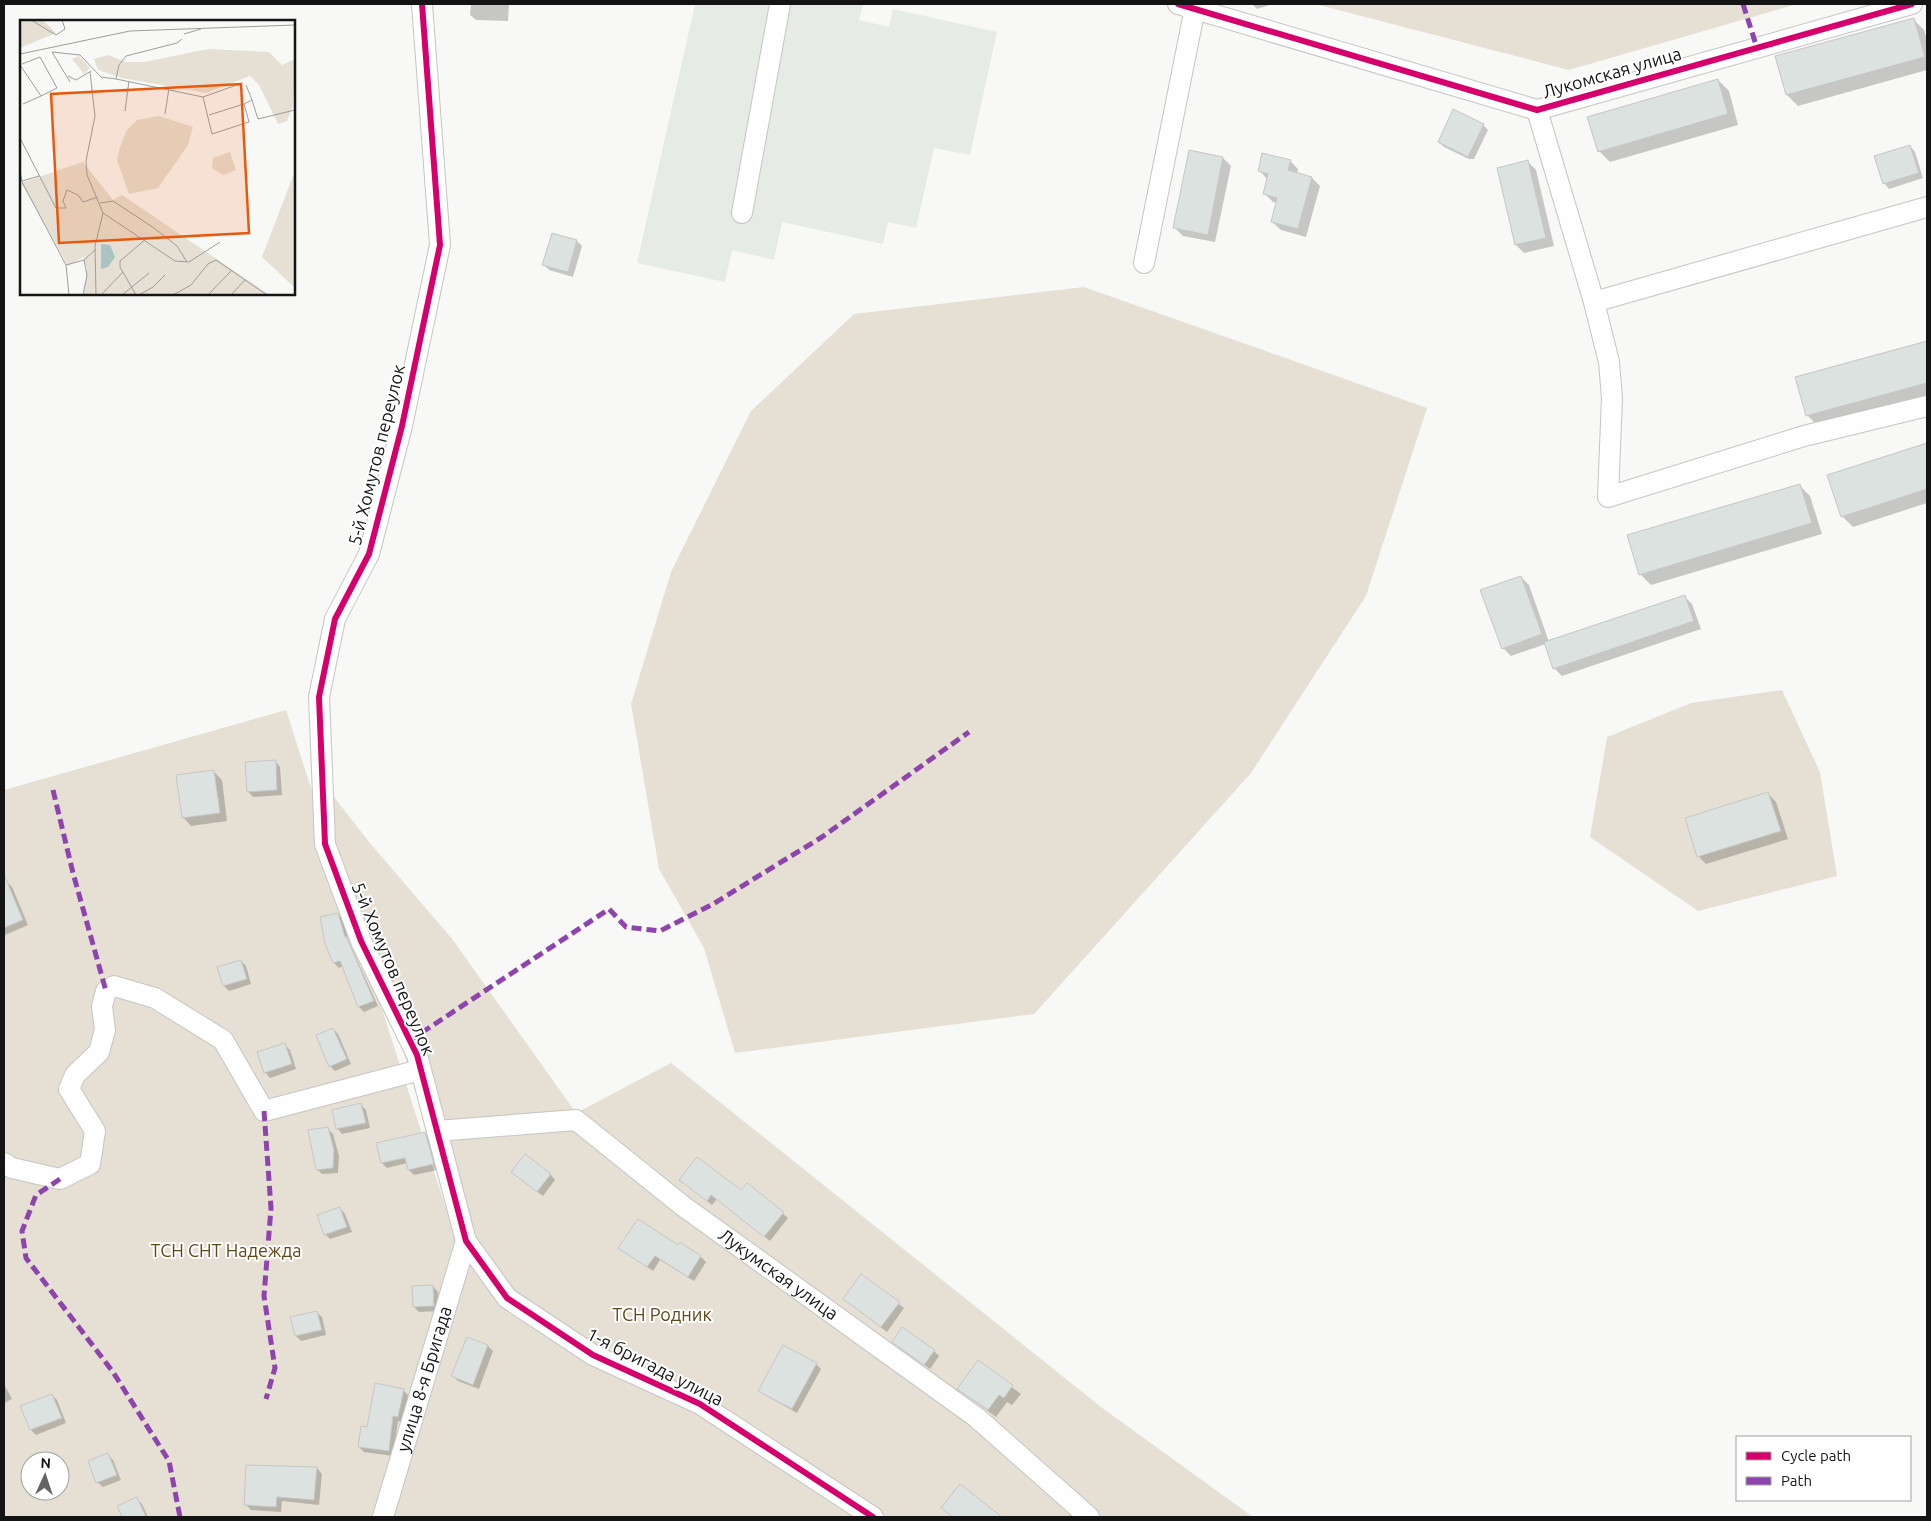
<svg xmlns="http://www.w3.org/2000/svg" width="1931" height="1521" viewBox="0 0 1931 1521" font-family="Ubuntu,sans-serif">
	<rect width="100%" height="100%" fill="#f8f9f7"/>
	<polygon fill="#e6ebe5" points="695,4 863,4 859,20 889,27 893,9 997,32 970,155 934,148 916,228 888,222 883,244 782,222 774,260 732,250 725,282 637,263"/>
	<g fill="#e5e0d3" fill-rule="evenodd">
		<polygon points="1315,4 1797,4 1569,70"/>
		<polygon points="1084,287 1427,408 1366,596 1251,773 1034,1014 735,1053 704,948 659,869 631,704 671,572 751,411 854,314"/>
		<polygon points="1782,690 1820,772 1837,876 1698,911 1590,837 1607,737 1691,703"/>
		<path d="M286,710L458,1246L381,1517H4V790ZM30,1461H60V1491H30Z"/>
		<polygon points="312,769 370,843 453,940 576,1113 671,1063 1101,1407 1253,1517 391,1517 466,1260 429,1131"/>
	</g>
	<g fill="#0003">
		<polygon points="471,4 509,4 508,21 476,20 470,15"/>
		<polygon points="1252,4 1273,4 1257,9"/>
		<polygon points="1913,19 1924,30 1927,40 1927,70 1798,106 1787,95 1777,57"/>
		<polygon points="1718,80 1729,91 1738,125 1610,162 1599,151"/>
		<polygon points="1483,125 1488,130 1474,159 1469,159 1444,147 1439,142"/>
		<polygon points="1910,146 1915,152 1923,178 1889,189 1884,183"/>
		<polygon points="1223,158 1231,166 1215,242 1183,236 1175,228"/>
		<polygon points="1290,161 1298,169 1297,174 1312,178 1320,186 1306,237 1281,230 1272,222 1277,203 1273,202 1264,193 1267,179 1259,170"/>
		<polygon points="1528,162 1536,170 1554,246 1524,253 1516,245 1498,168"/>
		<polygon points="577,241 582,246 573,277 549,270 544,265"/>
		<polygon points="1927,342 1927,397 1818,426 1807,415 1797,377"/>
		<polygon points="1927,444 1927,503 1853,527 1842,516 1829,476"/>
		<polygon points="1799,485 1810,496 1822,534 1651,585 1640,574"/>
		<polygon points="1521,577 1529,585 1549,642 1684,596 1692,604 1701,629 1562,676 1554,668 1546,644 1511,656 1503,648"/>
		<polygon points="275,761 280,767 282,795 253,797 248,791"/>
		<polygon points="214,772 222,780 227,821 191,826 183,817"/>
		<polygon points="1768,794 1776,802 1788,839 1706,864 1698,856"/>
		<polygon points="7,882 12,887 28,925 5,935 4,883"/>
		<polygon points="337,914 343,919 348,940 378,1006 364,1012 359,1007 343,966 339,968 334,963"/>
		<polygon points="241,961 246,966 251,984 229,991 224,986 218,968"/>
		<polygon points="333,1029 338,1034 351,1064 335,1071 330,1066"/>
		<polygon points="285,1045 290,1050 296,1069 270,1078 265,1072"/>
		<polygon points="361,1105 366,1110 370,1128 342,1134 337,1128"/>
		<polygon points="328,1129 333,1134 339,1156 338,1173 322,1174 317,1169"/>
		<polygon points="425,1133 430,1139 438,1170 414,1175 409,1170 407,1163 387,1168 382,1163"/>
		<polygon points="550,1174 555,1180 543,1196 518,1177"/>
		<polygon points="681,1180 741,1192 747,1185 788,1218 770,1241 717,1199 712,1205"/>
		<polygon points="340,1208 345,1214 352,1232 330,1239 325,1234"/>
		<polygon points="679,1247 701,1257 706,1262 694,1281 660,1260 653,1271 620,1248"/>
		<polygon points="862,1276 904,1308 887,1332 844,1299"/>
		<polygon points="433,1286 438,1292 439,1311 419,1312 414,1307"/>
		<polygon points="316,1312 322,1317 326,1335 301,1341 296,1336 292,1318"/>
		<polygon points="467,1338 488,1346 493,1351 479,1389 458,1381 453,1376"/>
		<polygon points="894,1342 934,1351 939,1356 930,1369"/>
		<polygon points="978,1362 1021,1394 1012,1405 1007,1402 996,1417 959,1389"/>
		<polygon points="816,1364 821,1369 797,1413 765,1395 760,1390"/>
		<polygon points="4,1384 12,1399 4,1403"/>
		<polygon points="403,1390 408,1395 403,1422 398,1421 393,1456 364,1452 359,1447 368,1428"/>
		<polygon points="52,1395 57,1400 66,1423 36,1435 31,1430 22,1407"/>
		<polygon points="108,1455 113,1460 121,1480 103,1487 97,1482"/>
		<polygon points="293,1466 317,1468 322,1474 319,1505 282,1501 281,1512 251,1510 246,1505"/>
		<polygon points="137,1499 142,1504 148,1517 123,1517 119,1506"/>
	</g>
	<g fill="#dbe2df" stroke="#c5c6c5">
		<polygon points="1914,18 1925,57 1786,95 1775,56"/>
		<polygon points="1718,79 1728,114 1598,152 1587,117"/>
		<polygon points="1453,109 1484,124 1468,157 1438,142"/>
		<polygon points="1910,145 1919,173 1883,184 1874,156"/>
		<polygon points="1189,150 1223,157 1208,235 1173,228"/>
		<polygon points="1262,153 1291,160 1288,170 1312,177 1298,229 1271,222 1277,198 1263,194 1268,174 1258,171"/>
		<polygon points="1528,160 1546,238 1515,245 1497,168"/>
		<polygon points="552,233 577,240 568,272 542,265"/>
		<polygon points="1927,341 1927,383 1806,416 1795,377"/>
		<polygon points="1927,443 1927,489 1841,517 1827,475"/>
		<polygon points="1800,484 1812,523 1639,575 1627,535"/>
		<polygon points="1521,576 1542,634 1502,649 1480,590"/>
		<polygon points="1685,595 1694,621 1553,669 1544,642"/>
		<polygon points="276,760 277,790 247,792 245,762"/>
		<polygon points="214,770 220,813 182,818 176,775"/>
		<polygon points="1768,792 1781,831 1697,857 1685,818"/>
		<polygon points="4,874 23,920 4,928"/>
		<polygon points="338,913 345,937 346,936 374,1001 358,1007 340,961 333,963 325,944 320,917"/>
		<polygon points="241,960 247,979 223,986 217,967"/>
		<polygon points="333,1028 347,1059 329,1067 316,1035"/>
		<polygon points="285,1043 292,1064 264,1073 257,1052"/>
		<polygon points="361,1103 366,1123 336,1129 332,1110"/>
		<polygon points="328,1127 334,1150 333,1168 316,1170 308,1130"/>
		<polygon points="425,1132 434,1164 408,1170 405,1158 381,1163 376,1143"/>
		<polygon points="525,1154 551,1174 537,1192 511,1172"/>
		<polygon points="697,1157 741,1190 747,1183 784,1212 764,1237 711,1195 707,1201 679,1180"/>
		<polygon points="340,1207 347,1227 324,1235 317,1215"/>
		<polygon points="638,1219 678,1245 680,1242 701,1256 688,1277 655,1256 647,1267 618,1248"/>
		<polygon points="861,1274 900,1302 881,1327 843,1299"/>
		<polygon points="433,1285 434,1306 413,1307 412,1286"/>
		<polygon points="317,1311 322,1330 295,1336 290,1317"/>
		<polygon points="902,1327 935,1350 924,1365 892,1342"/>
		<polygon points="467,1337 488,1345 473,1385 451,1376"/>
		<polygon points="783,1345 817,1363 792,1409 758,1391"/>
		<polygon points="978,1360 1013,1385 1004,1398 999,1395 988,1410 957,1389"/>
		<polygon points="375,1383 404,1389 398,1417 393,1416 389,1451 358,1447 361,1426 367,1427"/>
		<polygon points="52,1394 62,1418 30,1430 20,1406"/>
		<polygon points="108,1453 117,1475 96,1483 88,1461"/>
		<polygon points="246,1465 317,1467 314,1500 277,1497 276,1507 244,1505"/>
		<polygon points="960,1484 1002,1517 953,1517 941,1508"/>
		<polygon points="137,1497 146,1517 122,1517 117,1506"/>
	</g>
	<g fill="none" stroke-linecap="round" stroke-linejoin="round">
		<g stroke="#c4c5c3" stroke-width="22">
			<g id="minor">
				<polyline points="422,4 440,245 402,426 369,554 335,619 319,697 325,844 361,941 417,1055 466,1241 507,1298 593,1355 700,1404 873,1517"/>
				<polyline points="1178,4 1537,110 1912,4"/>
				<polyline points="1537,110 1594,302 1609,362 1612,398 1608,497 1804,436 1927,406"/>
				<polyline points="742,213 780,4"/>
				<polyline points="1144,263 1195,8"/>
				<polyline points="1594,302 1927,207"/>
				<path id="s1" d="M437,1131L576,1120L683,1206L976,1417L1089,1517"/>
				<polyline points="4,1163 12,1168 60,1179 90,1164 95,1131 69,1089 75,1075 99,1052 105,1030 102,1006 106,991 114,986 155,998 223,1040 264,1111 420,1070"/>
				<path id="s2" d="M383,1517L466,1241"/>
			</g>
		</g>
		<use href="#minor" stroke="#fefefe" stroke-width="20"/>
		<g stroke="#8e44ad" stroke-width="5" stroke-dasharray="10 5" stroke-linecap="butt">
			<polyline points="1743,4 1757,48"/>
			<polyline points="53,790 73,873 106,991"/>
			<polyline points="409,1041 609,909 626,927 660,931 713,904 822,837 969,732"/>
			<polyline points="264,1111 271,1208 264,1296 275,1368 266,1399"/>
			<polyline points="60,1179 36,1195 22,1231 26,1258 113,1372 169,1461 180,1517"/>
		</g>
		<g stroke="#fff" stroke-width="9">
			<g id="cycleway">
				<polyline points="422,4 440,245 402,426 369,554 335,619 319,697 325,844 361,941 417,1055 466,1241 507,1298 593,1355 700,1404 873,1517"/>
				<polyline points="1178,4 1537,110 1912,4"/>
			</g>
		</g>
		<use href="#cycleway" stroke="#d6006c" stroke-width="6"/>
	</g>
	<g text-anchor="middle" stroke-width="4" stroke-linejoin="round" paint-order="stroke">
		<g font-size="18" fill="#131413" stroke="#fff">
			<text transform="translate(1612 73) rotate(-16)" y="6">Лукомская улица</text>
			<text transform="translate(377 455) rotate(-76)" y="6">5-й Хомутов переулок</text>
			<text transform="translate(393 969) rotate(67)" y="6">5-й Хомутов переулок</text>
			<text dy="6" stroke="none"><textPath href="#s1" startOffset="394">Лукумская улица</textPath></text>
			<text transform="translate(655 1367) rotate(27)" y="6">1-я бригада улица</text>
			<text dy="6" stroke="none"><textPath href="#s2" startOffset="144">улица 8-я Бригада</textPath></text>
		</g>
		<g font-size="18" fill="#5e4818" stroke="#fff">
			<text x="226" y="1257">ТСН СНТ Надежда</text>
			<text x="662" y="1321">ТСН Родник</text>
		</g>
	</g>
	<g transform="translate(20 20)">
		<rect width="275" height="275" fill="#f8f9f7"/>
		<path d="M0,0H23L36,13L0,28ZM188,29L249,32L262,45L275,39L273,86L267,101L258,104L239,65L230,56L186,73L102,58L78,50L74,39L88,35L107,42H124ZM59,36L70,48L64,54L52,39ZM139,96L173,107L168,125L138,168L109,174L97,140L100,127L107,110L117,100ZM210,132L216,150L203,155L192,148L193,138ZM63,142L93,180L102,175L250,275H64L67,247L63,238L68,234L48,246L1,163ZM275,151V268L242,237Z" fill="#e5e0d3"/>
		<path d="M81,224L90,225L95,237L88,247L81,249Z" fill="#aac4c3"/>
		<path fill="none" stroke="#9c9d9c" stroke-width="1" d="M11,0L36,15L45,9L42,0M164,14L181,9M162,19L157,23L106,36L99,45L96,59L183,77L222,63M0,34L110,11L275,5M2,44L20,37L37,68L21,76M0,45L21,76L3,84M70,52L75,96L66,141L67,155L83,193L155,241L169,242L200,222M48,56L56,60L71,51M50,62L32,32L60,35L81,57L96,59M183,77L192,114L229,102L224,84L189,95M232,80L238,99L275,90M224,84L232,80L226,65M105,91L109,61M145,94L149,68M0,118L36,188H46L43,181L47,170L58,175L63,182L78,177M0,151L2,162L46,245L49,275M2,161L19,156M80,183L93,181L134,208L157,226L167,242M46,245L64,240L76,229M63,275L67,255L64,240M76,275L75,226L83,193M81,275L103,252M102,275L129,253M116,275L100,247V241L126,219M119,275L133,267L145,255M153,275L171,265L188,244L196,240L247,275M188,275L211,251M211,275L225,260"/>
		<path fill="#e8590c" fill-opacity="0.15" stroke="#e8590c" stroke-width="2.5" d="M221,64L229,213L39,223L31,74Z"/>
		<rect width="275" height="275" fill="none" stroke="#131413" stroke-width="2.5"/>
	</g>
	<rect width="1931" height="1521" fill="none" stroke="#131413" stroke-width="10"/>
	<rect x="1736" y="1436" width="175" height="65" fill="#ffffff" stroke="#a1a1a1"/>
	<rect x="1746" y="1452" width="25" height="8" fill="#d6006c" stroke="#a1a1a1"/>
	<text x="1781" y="1461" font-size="15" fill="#131413">Cycle path</text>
	<rect x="1746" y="1477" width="25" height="8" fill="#8e44ad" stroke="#a1a1a1"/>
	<text x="1781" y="1486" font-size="15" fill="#131413">Path</text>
	<g transform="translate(45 1476) rotate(3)"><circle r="24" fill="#ffffff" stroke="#a1a1a1"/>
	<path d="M0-4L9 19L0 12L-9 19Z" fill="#636463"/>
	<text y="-8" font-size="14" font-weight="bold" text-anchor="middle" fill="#131413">N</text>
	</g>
</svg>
